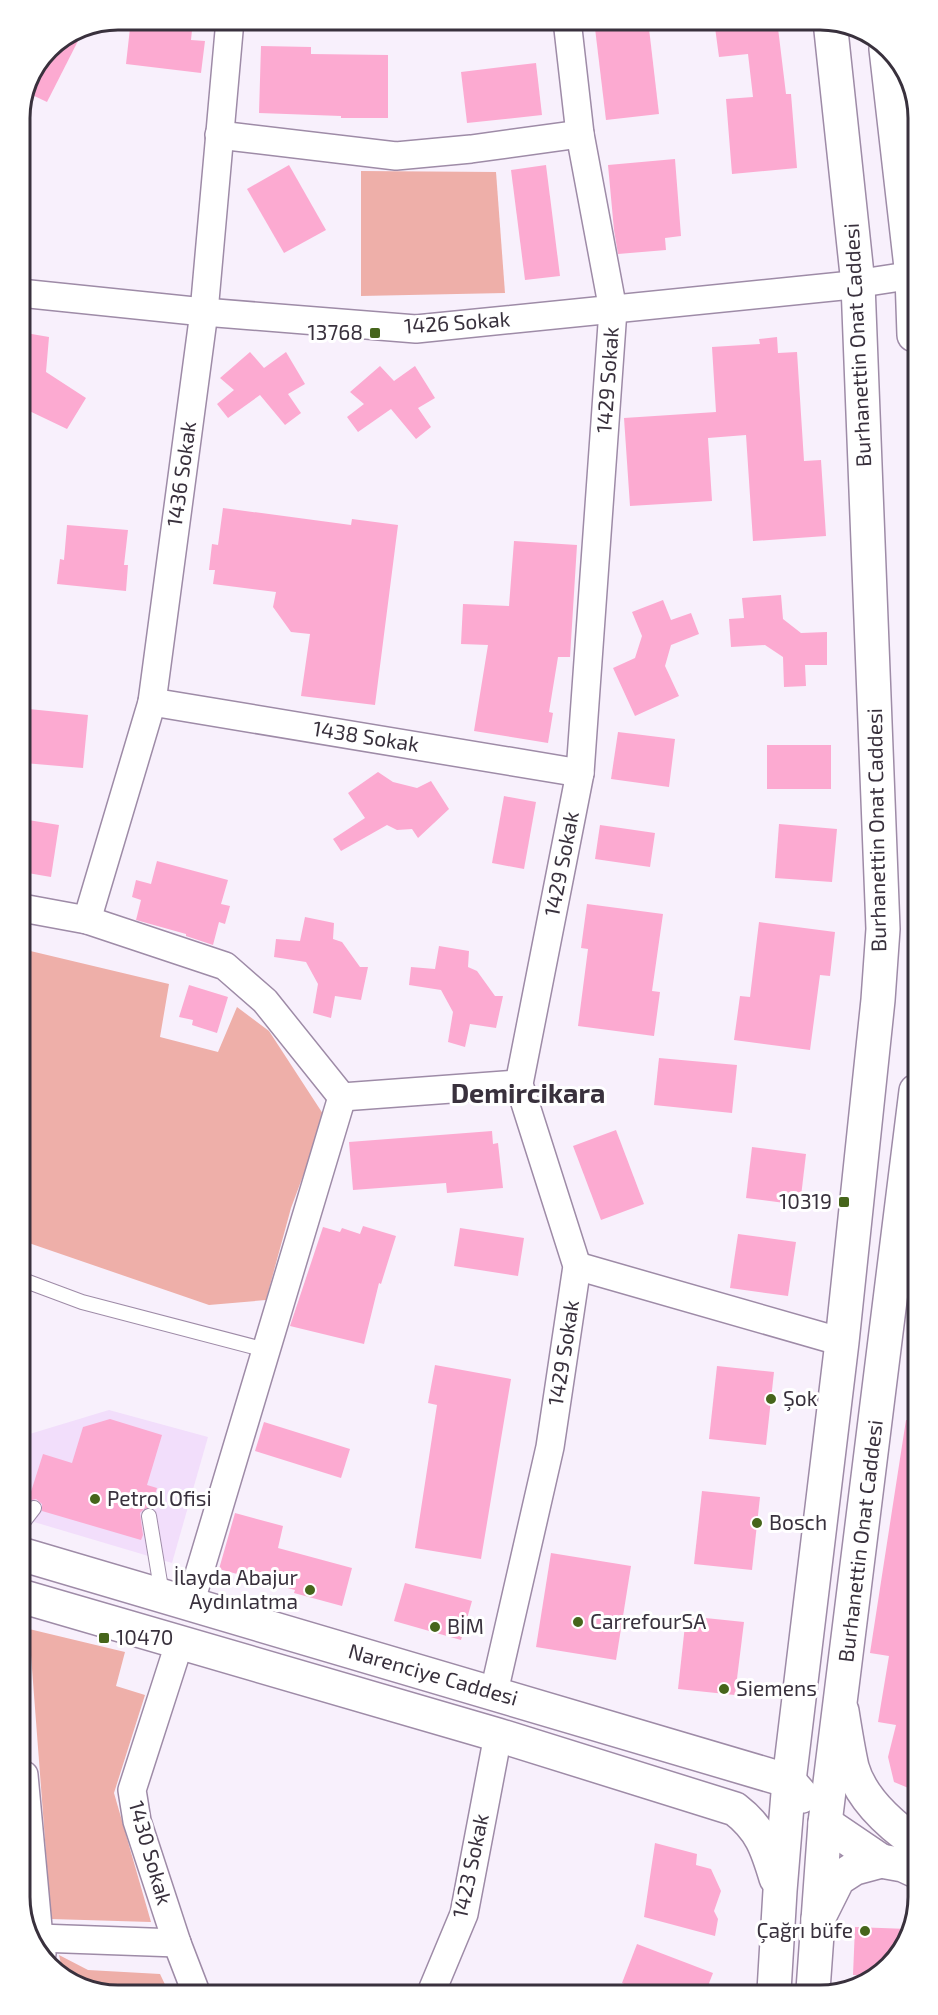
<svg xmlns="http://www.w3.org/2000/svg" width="938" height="2015" viewBox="0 0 938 2015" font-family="'Exo 2',sans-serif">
	<rect width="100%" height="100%" fill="#f8f0fc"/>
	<polygon fill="#f2defb" points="109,1410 208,1437 172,1563 24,1519 23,1436"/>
	<g fill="#eeafa9">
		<polygon points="361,171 496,172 505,293 361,296"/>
		<polygon points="22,949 169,984 160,1037 218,1052 237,1007 269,1031 325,1117 291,1208 266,1300 209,1305 23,1241"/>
		<polygon points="29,1629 125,1652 116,1686 145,1695 114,1793 151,1922 51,1919"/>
		<polygon points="59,1955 88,1970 160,1974 170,1995 111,1995 64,1977"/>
	</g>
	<g fill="#fcaad1">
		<polygon points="143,20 193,20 191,40 205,41 201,73 126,64 130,28 141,30"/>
		<polygon points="594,20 648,20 659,114 606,120"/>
		<polygon points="714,20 777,20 786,94 791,94 797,168 732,174 726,99 753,97 748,54 719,57"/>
		<polygon points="81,35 47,102 28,93 49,48"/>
		<polygon points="261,46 311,47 311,54 388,55 388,118 341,118 341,116 259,113"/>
		<polygon points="536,63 542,115 467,123 461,72"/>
		<polygon points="675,159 681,236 665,238 666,250 618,254 614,230 608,165"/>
		<polygon points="289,165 326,230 284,253 247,189"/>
		<polygon points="546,165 560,276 525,280 511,170"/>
		<polygon points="20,332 49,337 46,372 86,398 67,429 21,407"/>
		<polygon points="777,337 778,353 797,352 804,461 821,460 826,536 753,541 746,435 708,438 712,501 630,506 624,418 716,412 712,347 760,344 759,339"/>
		<polygon points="250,352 264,368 286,352 305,384 288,394 301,413 285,425 260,395 228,418 217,404 234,390 220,378"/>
		<polygon points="380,366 394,381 415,366 435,398 418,408 431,427 416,439 391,409 358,432 347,417 364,404 350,392"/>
		<polygon points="223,508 351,525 352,519 398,525 375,705 301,696 310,634 291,632 273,607 276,592 213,584 215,570 209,570 212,544 218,545"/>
		<polygon points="67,525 128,530 124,565 128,565 126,591 57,584 60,559 64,560"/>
		<polygon points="514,541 577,545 570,657 558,657 549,712 553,713 548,743 474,731 488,645 461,644 463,604 509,606"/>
		<polygon points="781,595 783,619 801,633 827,632 827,665 805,665 806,686 784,687 783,657 765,645 731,647 729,619 744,618 742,598"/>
		<polygon points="663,600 671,620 691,613 699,634 671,645 665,666 679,696 635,716 613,668 635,658 642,636 632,612"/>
		<polygon points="29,709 88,715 83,768 24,763"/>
		<polygon points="618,732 675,739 669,787 611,779"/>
		<rect x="767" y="745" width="64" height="44"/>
		<polygon points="378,772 393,782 417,788 431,781 449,809 418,838 412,829 397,830 387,825 341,851 333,839 365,818 348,793"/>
		<polygon points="504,796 536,802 524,869 492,863"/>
		<polygon points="22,819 59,825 51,877 22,872"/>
		<polygon points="779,824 837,829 832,882 775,878"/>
		<polygon points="600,825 655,833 650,867 595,859"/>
		<polygon points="157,861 228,880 221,904 230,906 225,924 219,922 213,945 186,936 186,934 136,920 141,900 132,897 136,880 151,884"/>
		<polygon points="587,904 663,914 652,991 660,992 654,1036 578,1026 588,949 581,948"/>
		<polygon points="305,917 334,923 333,939 342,942 360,967 368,967 361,1000 335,996 331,1018 313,1013 318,984 306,962 274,957 276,939 300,941"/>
		<polygon points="759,922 835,932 830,976 820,975 810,1050 734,1040 740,996 750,997"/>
		<polygon points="439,946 469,951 468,967 477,971 495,996 503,996 496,1028 470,1024 465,1047 448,1042 453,1012 441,990 409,985 411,967 435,969"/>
		<polygon points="189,985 228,997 217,1033 192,1025 193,1020 179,1017"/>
		<polygon points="659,1058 737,1065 732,1113 654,1105"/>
		<polygon points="616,1130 644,1204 601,1220 573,1146"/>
		<polygon points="492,1131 493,1144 498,1143 503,1188 447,1193 446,1183 353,1190 349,1142"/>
		<polygon points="752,1147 806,1154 800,1205 746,1198"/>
		<polygon points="363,1226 396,1236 381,1284 379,1283 364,1344 290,1326 323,1227 340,1232 342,1228 360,1234"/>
		<polygon points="460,1228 524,1238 518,1276 454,1266"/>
		<polygon points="738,1234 796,1242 788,1296 730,1288"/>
		<polygon points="435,1365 511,1379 481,1559 415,1548 437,1405 428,1403"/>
		<polygon points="717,1366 774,1372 766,1445 709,1439"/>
		<polygon points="110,1419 162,1435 147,1485 157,1488 151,1507 144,1509 140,1513 143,1535 141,1540 42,1511 42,1504 36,1499 28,1501 43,1454 72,1463 83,1427"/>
		<polygon points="906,1420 917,1421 918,1792 894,1782 888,1757 896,1725 878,1722 889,1656 870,1653"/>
		<polygon points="264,1422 350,1449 341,1478 255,1451"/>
		<polygon points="702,1491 760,1497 752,1570 694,1564"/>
		<polygon points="235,1513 283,1526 278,1548 352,1568 342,1606 294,1593 295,1590 219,1569"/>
		<polygon points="551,1553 631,1566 616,1660 536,1647"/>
		<polygon points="405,1583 472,1601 461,1640 394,1621"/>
		<polygon points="686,1616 744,1622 735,1695 678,1689"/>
		<polygon points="655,1843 697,1854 696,1865 711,1869 721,1891 714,1911 718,1919 715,1936 644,1917"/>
		<polygon points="855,1927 908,1929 898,1957 872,1976 853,1975"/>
		<polygon points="637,1944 713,1973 706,1991 643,1992 622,1983"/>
	</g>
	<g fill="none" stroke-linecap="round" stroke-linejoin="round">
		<g stroke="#9e8ba7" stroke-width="16">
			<g id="service">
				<polyline points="23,1280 82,1302 266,1350"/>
				<polyline points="149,1516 162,1594"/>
				<polyline points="24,1521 34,1508"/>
			</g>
		</g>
		<g stroke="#9e8ba7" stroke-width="30">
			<g id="minor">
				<polyline points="219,135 396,156 471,149 580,134"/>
				<polyline points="20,293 204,312 416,329 842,286 914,275"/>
				<polyline points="152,702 580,773"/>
				<polyline points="22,908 87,920 225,966 265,1001 342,1097 519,1084"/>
				<polyline points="87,920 152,702 204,312 230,20"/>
				<polyline points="577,1266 842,1342"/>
				<polyline points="893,1282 917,1282"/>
				<polyline points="190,1604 342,1097"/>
				<polyline points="180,1641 132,1790 137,1821 177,1943 197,1995"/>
				<polyline points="494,1692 550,1447 577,1266 519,1084 580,773 613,310 580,134 567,20"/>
				<polyline points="24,1775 39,1938 42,1954"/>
				<polyline points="27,1932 39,1938 177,1943"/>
				<polyline points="431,1993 464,1914 498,1735"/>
			</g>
		</g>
		<g stroke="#9e8ba7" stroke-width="36">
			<g id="tertiary">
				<path d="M842,1711C845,1730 848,1749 852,1767C861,1799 892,1826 918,1844"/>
				<polyline points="825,1823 881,1861"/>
				<polyline points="818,1919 838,1879 855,1868 881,1861 903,1865 918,1872"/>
			</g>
		</g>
		<g stroke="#9e8ba7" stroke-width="36">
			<g id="primary">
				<polyline points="886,49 912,276 914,335"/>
				<polyline points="24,1555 789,1781 802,1796"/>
				<path d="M24,1597L498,1735L735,1809C761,1829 767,1848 776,1878"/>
				<polyline points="813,1990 825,1823 916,1091"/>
				<polyline points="774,1991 780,1891 789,1781 842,1342 878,1000 883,929 858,284 830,21"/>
			</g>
		</g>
		<use href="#service" stroke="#fff" stroke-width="14"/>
		<use href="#minor" stroke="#fff" stroke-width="27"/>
		<use href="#tertiary" stroke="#fff" stroke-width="33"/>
		<use href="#primary" stroke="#fff" stroke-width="33"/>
	</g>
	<g fill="#46651b" stroke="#fff" stroke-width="2">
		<rect x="369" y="327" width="12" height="12" rx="3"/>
		<rect x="838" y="1196" width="12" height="12" rx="3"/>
		<circle cx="771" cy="1399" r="6"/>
		<circle cx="95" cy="1499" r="6"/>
		<circle cx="757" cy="1523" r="6"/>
		<circle cx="310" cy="1590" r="6"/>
		<circle cx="578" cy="1622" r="6"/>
		<circle cx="435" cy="1627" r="6"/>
		<rect x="98" y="1632" width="12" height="12" rx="3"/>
		<circle cx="724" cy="1689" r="6"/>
		<circle cx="865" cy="1931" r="6"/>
	</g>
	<g text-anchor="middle" stroke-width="6" stroke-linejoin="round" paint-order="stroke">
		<g font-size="21" fill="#39313d" stroke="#fff">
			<text transform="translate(457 323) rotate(-4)" y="7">1426 Sokak</text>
			<text transform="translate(858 345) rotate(-93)" y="7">Burhanettin Onat Caddesi</text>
			<text transform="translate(608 380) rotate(-86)" y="7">1429 Sokak</text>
			<text transform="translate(182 474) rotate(-82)" y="7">1436 Sokak</text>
			<text transform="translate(366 737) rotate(9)" y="7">1438 Sokak</text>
			<text transform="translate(877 830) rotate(-91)" y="7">Burhanettin Onat Caddesi</text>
			<text transform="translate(562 864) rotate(-79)" y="7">1429 Sokak</text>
			<text transform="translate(564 1353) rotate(-81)" y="7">1429 Sokak</text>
			<text transform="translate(861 1541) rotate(-83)" y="7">Burhanettin Onat Caddesi</text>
			<text transform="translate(433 1675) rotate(16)" y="7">Narenciye Caddesi</text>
			<text transform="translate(150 1853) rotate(74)" y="7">1430 Sokak</text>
			<text transform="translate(471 1866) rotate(-78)" y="7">1423 Sokak</text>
		</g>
		<g font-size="21" fill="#39313d" stroke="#fff" text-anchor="start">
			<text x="363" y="340" text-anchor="end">13768</text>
			<text x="832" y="1209" text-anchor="end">10319</text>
			<text x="783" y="1406">Şok</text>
			<text x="107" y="1506">Petrol Ofisi</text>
			<text x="769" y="1530">Bosch</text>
			<text x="298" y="1585" text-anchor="end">İlayda Abajur<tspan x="298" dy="24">Aydınlatma</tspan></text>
			<text x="590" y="1629">CarrefourSA</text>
			<text x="447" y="1634">BİM</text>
			<text x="116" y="1645">10470</text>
			<text x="736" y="1696">Siemens</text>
			<text x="853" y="1938" text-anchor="end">Çağrı büfe</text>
		</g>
		<g font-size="27" font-weight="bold" fill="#39313d" stroke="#fff">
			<text x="528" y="1103">Demircikara</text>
		</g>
	</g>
	<path d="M0 0H938V2015H0ZM118 30H820A88 88 0 0 1 908 118V1897A88 88 0 0 1 820 1985H118A88 88 0 0 1 30 1897V118A88 88 0 0 1 118 30Z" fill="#fff" fill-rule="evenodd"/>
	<path fill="none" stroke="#39313d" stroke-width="3" d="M118 30H820A88 88 0 0 1 908 118V1897A88 88 0 0 1 820 1985H118A88 88 0 0 1 30 1897V118A88 88 0 0 1 118 30Z"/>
</svg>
